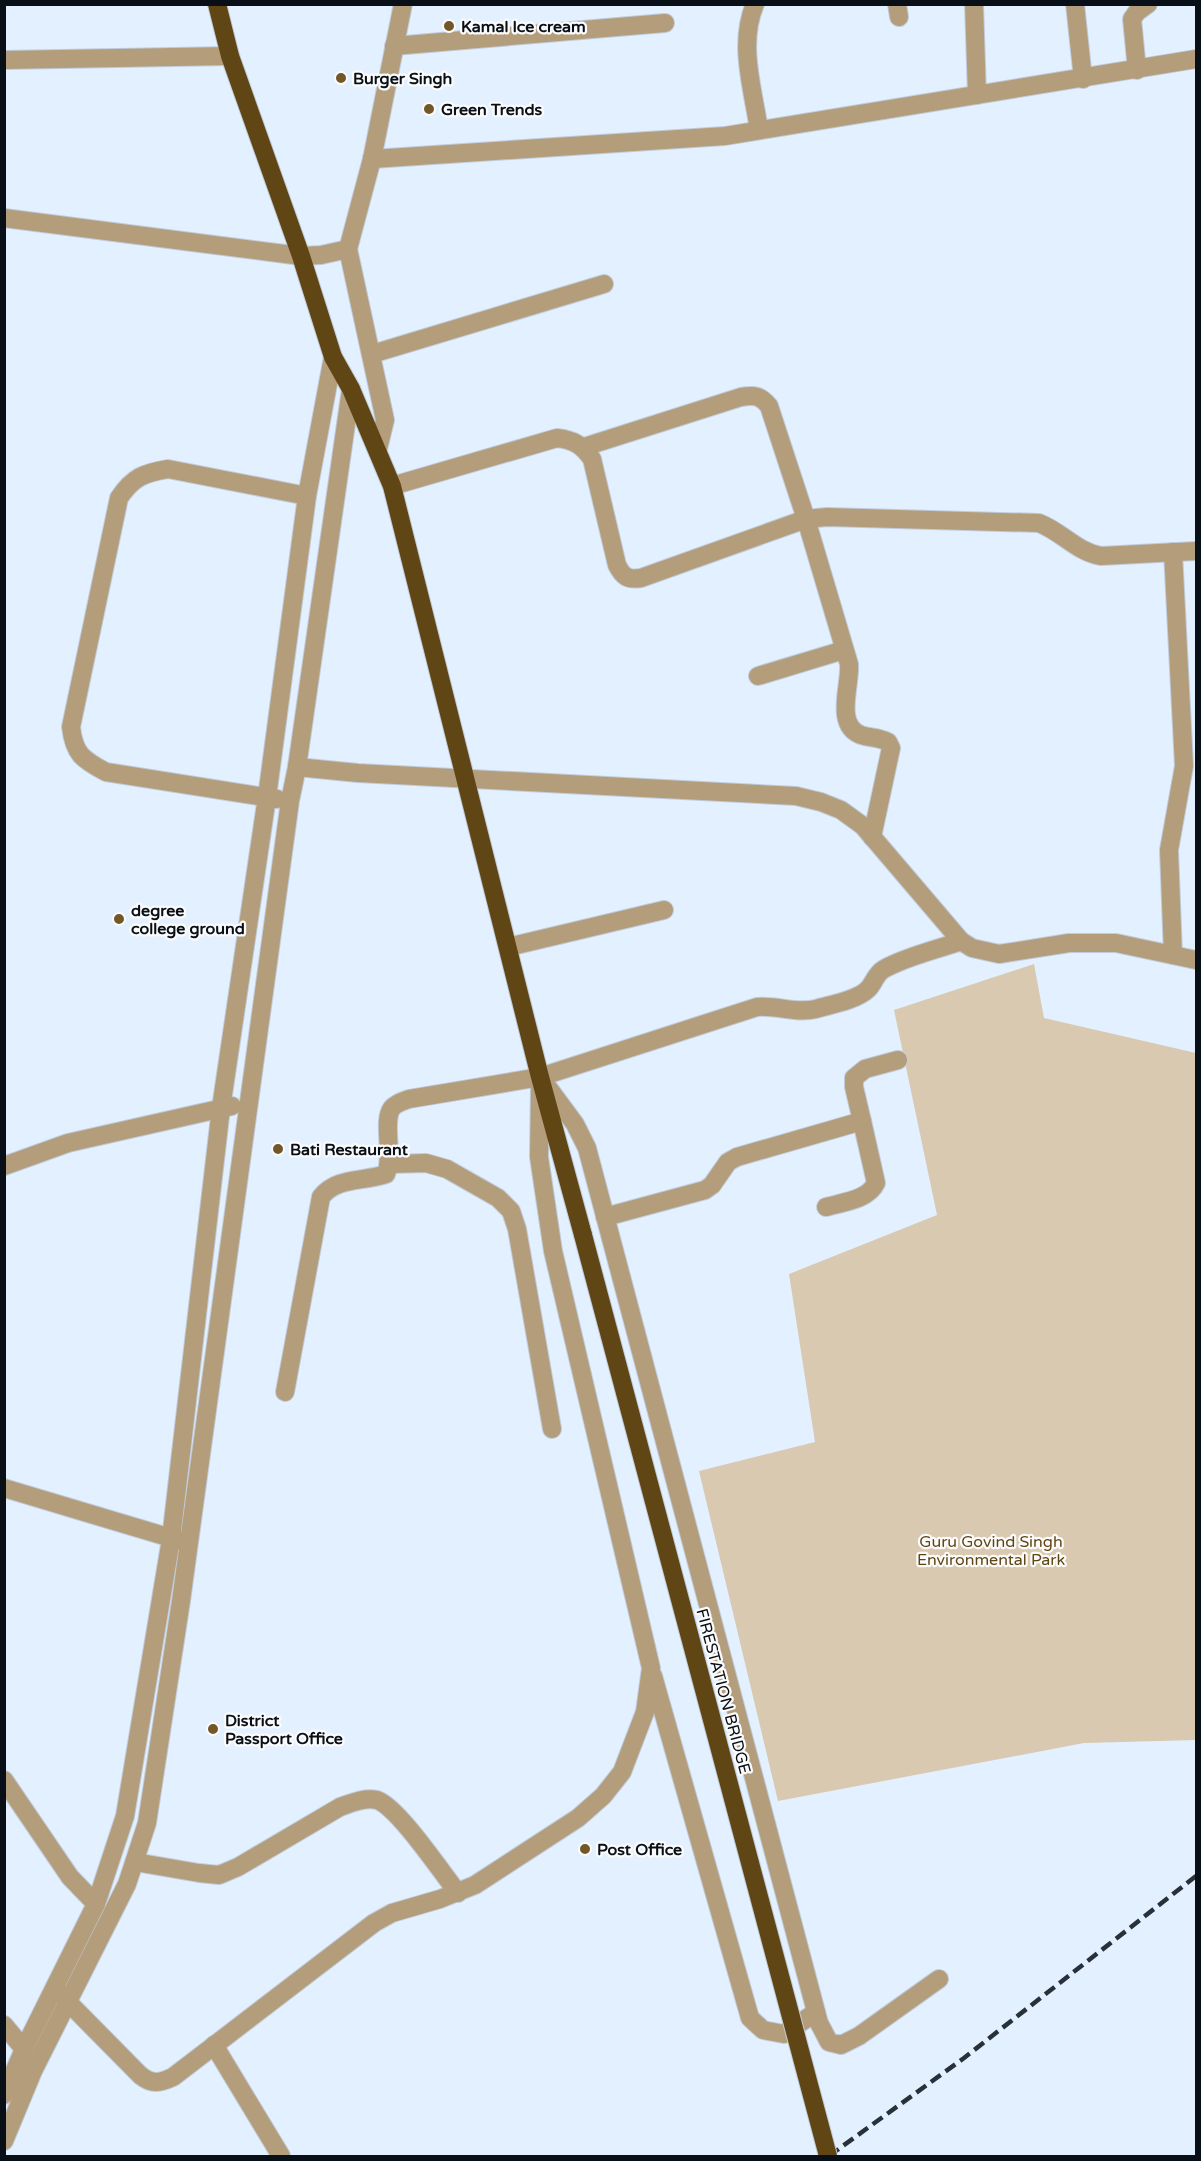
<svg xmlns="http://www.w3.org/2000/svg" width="1201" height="2161" viewBox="0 0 1201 2161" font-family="'Varela Round',sans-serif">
	<rect width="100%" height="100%" fill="#e3f0ff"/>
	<polygon fill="#d9c9b1" points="1034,964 1044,1018 1196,1053 1196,1740 1084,1743 778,1801 699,1471 815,1442 789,1274 937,1215 894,1010"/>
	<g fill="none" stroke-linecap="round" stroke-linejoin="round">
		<g stroke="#c0ccda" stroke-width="20">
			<g id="minor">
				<path d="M755,4C738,44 753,89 759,130"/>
				<polyline points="897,4 899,17"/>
				<polyline points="974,4 977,95"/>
				<polyline points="1075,4 1083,79"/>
				<polyline points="394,46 665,23"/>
				<polyline points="4,60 230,56"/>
				<polyline points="1137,70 1132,19 1137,12 1148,4"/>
				<polyline points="372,159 725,136 1196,59"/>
				<polyline points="4,218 301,256 321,255 348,249 372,159 403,4"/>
				<polyline points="348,249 385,420 378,449"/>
				<polyline points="372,354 604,284"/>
				<path d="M584,447L741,397C754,395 760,395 769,406L806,519L849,664C851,685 834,725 861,735C870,738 879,737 888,742L891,748L872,837"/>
				<path d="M392,486L557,438C574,440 582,445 592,459L617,565C623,577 628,580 641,578L806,519L827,517L1039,523C1062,532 1077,552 1101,556L1196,551"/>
				<polyline points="1173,552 1184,766 1169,850 1173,955"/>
				<polyline points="758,676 844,650"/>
				<polyline points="297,767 358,773 796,796 821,802 841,810 863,826 961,941 972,948 999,954 1069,943 1116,943 1196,960"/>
				<path d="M277,799L106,772C83,760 74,754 71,727L119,498C133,477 144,473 168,469L307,496"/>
				<polyline points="508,947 664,910"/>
				<polyline points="541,1078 575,1124 587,1148 819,2023 829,2042 841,2045 859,2036 939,1979"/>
				<polyline points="390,1164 426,1163 447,1169 498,1198 511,1211 517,1229 552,1429"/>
				<polyline points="4,1166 68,1143 232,1106"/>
				<path d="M826,1207C843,1202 868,1200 876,1183L862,1121"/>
				<polyline points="605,1217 705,1190 712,1185 728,1162 737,1157 862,1121 854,1087 854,1078 865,1069 898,1060"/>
				<path d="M285,1392L321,1197C336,1177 363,1182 386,1174C394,1155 382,1121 392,1108C396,1103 403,1101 409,1099L540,1077L757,1007C777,1005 796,1014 816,1009C829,1005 857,1000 867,990C874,984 875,974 884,969C907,956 936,950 961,941"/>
				<polyline points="4,1488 181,1541"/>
				<polyline points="653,1676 750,2018 763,2030 784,2034 816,2012"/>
				<polyline points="4,1780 70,1877 96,1904"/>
				<path d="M135,1862L199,1873L219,1875L238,1867L340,1807C351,1803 365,1797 377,1800C398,1807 442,1873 458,1893"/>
				<path d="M60,1994L140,2075C152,2085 160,2083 173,2077L374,1923L392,1913L440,1899L475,1885L578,1818L603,1796L622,1772L645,1712L651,1668L553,1251L539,1157L540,1085"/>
				<polyline points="4,2025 24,2049"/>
				<polyline points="214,2045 281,2156"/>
				<polyline points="4,2095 24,2049 96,1904 125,1816 171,1539 221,1108 267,797 307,496 333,357"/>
				<polyline points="4,2141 33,2071 127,1884 147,1823 181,1601 290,801 297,767 351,389"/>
			</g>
		</g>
		<g stroke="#c0ccda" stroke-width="20">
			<polyline id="highway" points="217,4 230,56 301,256 333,357 351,389 392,486 540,1077 583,1235"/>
		</g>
		<use href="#minor" stroke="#b49d7a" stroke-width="18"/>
		<use href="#highway" stroke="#614615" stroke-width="18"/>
		<polyline stroke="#283039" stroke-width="4.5" stroke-dasharray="12 6" stroke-linecap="butt" points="829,2156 964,2058 1196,1876"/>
		<g stroke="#c0ccda" stroke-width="20" stroke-linecap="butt">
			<polyline id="highway-bridge" points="583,1235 828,2156"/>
		</g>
		<use href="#highway-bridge" stroke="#614615" stroke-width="18"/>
	</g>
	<g fill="#725729" stroke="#fbfbfb" stroke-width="2">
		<circle cx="449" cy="26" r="6"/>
		<circle cx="341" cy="78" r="6"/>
		<circle cx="429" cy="109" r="6"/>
		<circle cx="119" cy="919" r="6"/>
		<circle cx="278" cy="1149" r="6"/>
		<circle cx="213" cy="1729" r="6"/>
		<circle cx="585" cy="1849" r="6"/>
	</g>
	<g text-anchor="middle" stroke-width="4.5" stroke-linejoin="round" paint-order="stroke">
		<g font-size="16" font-weight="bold" fill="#080f17" stroke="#fbfbfb" text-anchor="start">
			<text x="461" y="32">Kamal Ice cream</text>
			<text x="353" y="84">Burger Singh</text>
			<text x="441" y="115">Green Trends</text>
			<text x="131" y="916">degree<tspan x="131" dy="18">college ground</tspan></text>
			<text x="290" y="1155">Bati Restaurant</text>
			<text x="225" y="1726">District<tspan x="225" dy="18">Passport Office</tspan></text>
			<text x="597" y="1855">Post Office</text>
		</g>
		<g font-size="16" fill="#604513" stroke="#fbfbfb">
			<text x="991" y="1547">Guru Govind Singh<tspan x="991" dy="18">Environmental Park</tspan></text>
		</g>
		<g font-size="16" fill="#080f17" stroke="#fbfbfb">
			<text transform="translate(724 1691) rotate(75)" y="6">FIRESTATION BRIDGE</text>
		</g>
	</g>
	<rect width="1201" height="2161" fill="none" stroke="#080f17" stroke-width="12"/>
</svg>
